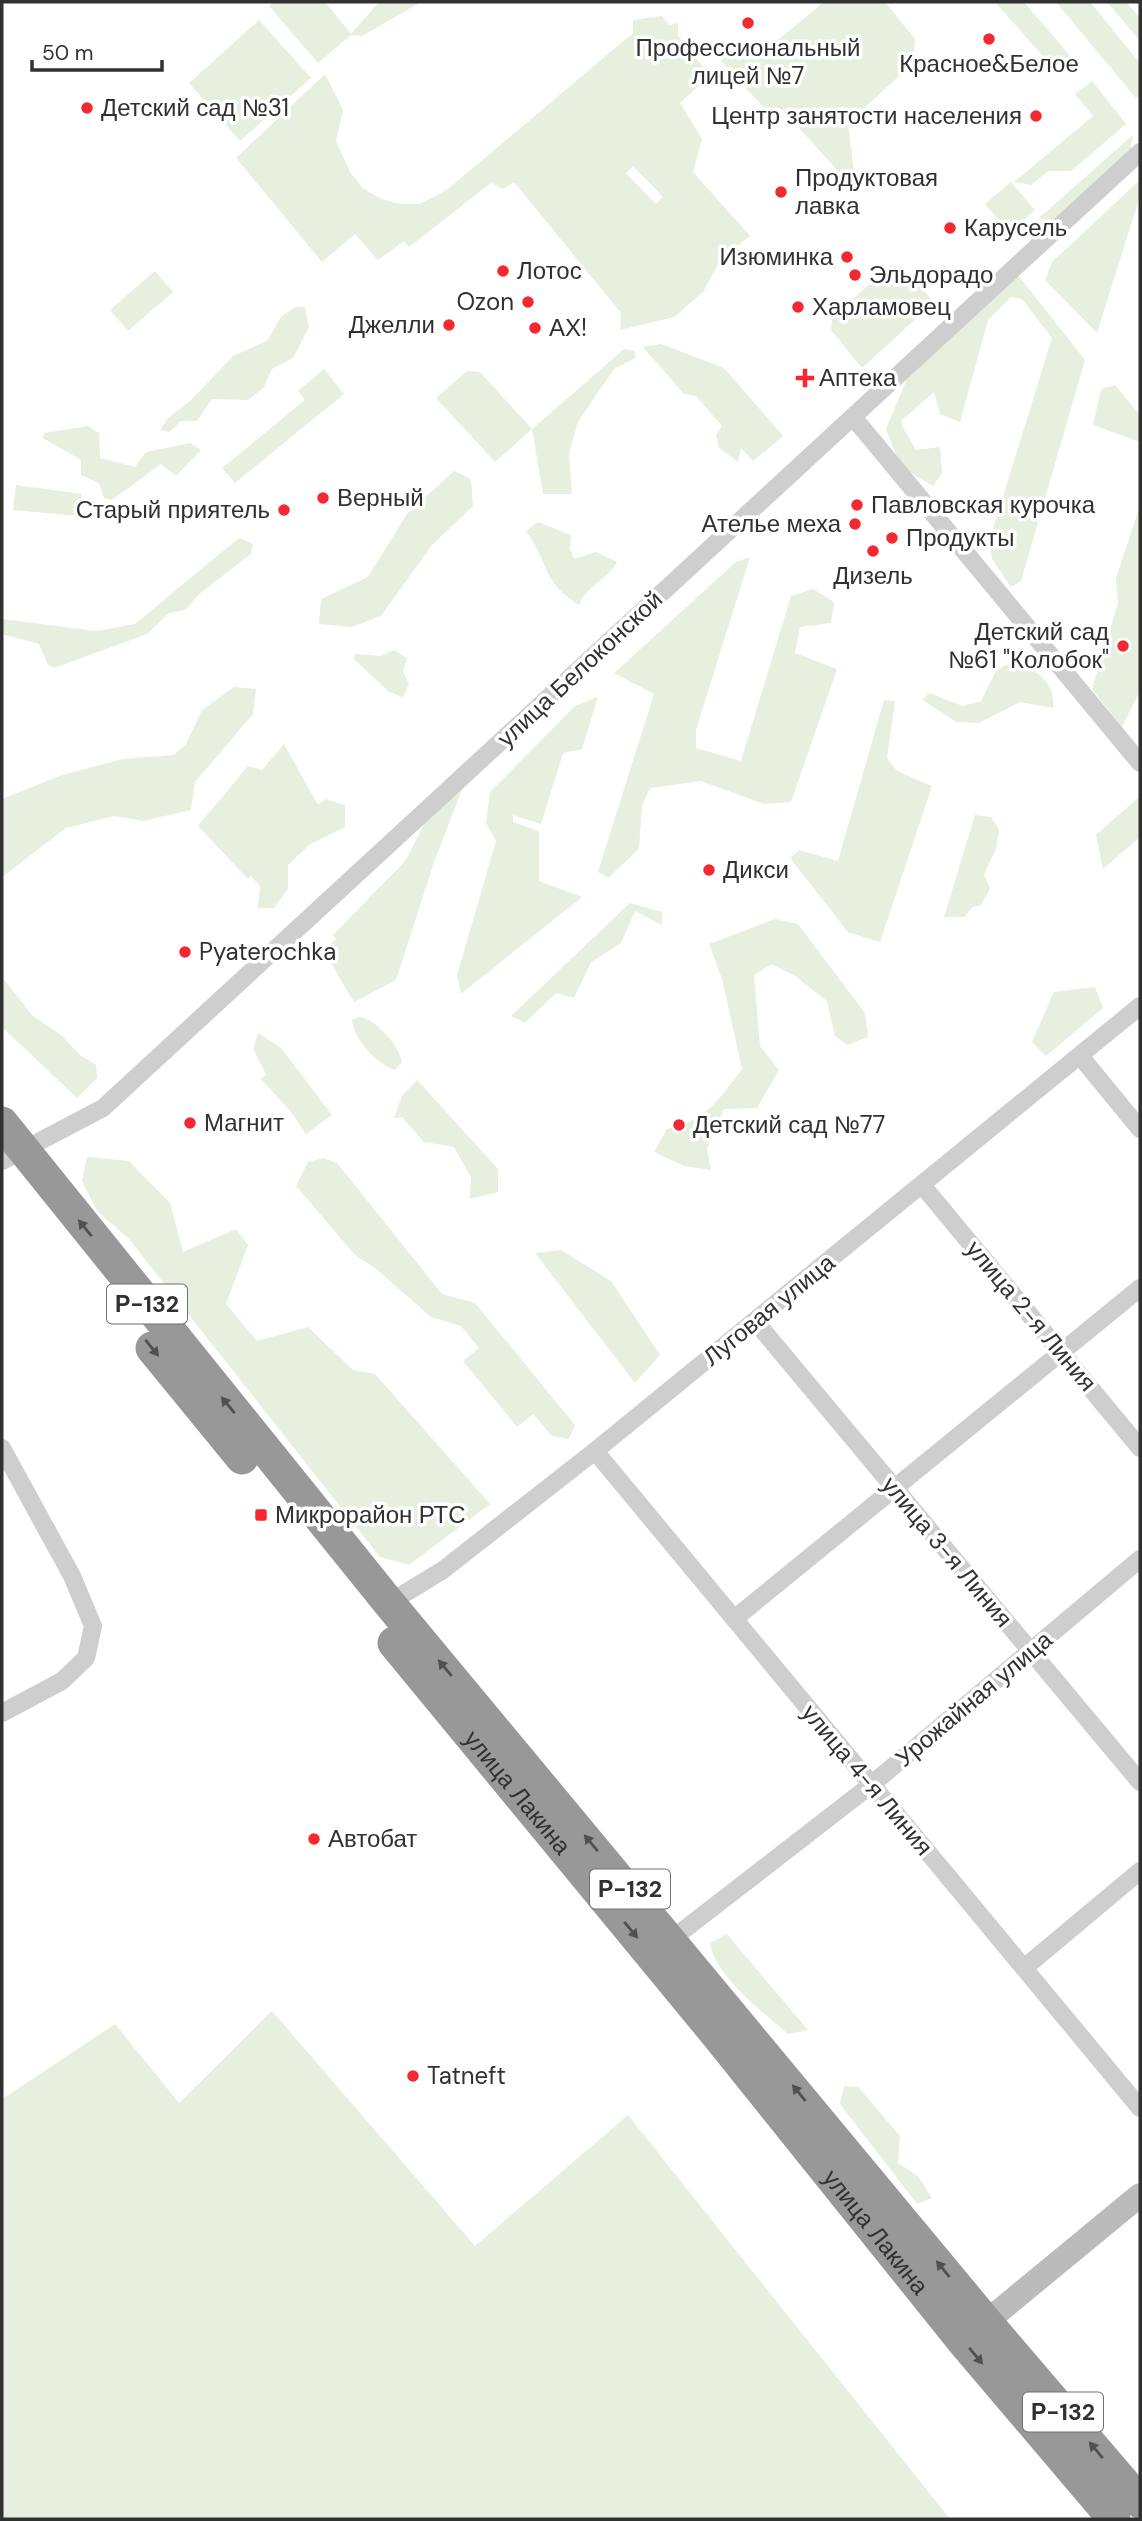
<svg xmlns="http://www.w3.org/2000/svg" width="1142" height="2521" viewBox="0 0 1142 2521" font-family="'DM Sans',sans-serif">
	<rect width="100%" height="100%" fill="#fff"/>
	<g fill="#e7efdf" fill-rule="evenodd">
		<polygon points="274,2 325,2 351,34 379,2 421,2 362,36 351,35 318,63 269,6"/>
		<polygon points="824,2 885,2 915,39 913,63 848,123 856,191 782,109 768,112 721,61 736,45 760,55"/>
		<polygon points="995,2 1024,2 1071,57 1055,70"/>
		<polygon points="1056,2 1090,2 1140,63 1140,97 1136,98"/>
		<polygon points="1107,2 1126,2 1140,18 1140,41"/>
		<path d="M662,16L669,25L678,23V36L710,75L680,103L702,139L693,172L750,236L721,259L703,292L674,317L620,330L621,313L514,182L503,189L491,183L409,247L404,241L378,260L355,234L322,262L236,158L325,74L343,110L336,141L350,172L363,188L381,199L400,204H420L448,189L633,33V20ZM633,166L663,197L656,204L626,173Z"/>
		<polygon points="259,20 311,78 240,141 189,83"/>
		<polygon points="1092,81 1126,124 1071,171 1048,171 1031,185 1014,182 1093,116 1075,94"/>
		<polygon points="1133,135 1130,150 1054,223 1039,218"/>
		<polygon points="1140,180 1140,196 1097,333 1045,280 1052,262"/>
		<polygon points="1011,182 1035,210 1009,232 985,204"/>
		<polygon points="891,265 903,268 934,302 862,368 831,330 832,318"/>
		<polygon points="155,271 173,292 128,331 110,310"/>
		<polygon points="1018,275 1085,360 1021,581 1011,587 992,559 989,542 1052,338 1022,299 1011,297 988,320 960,422 940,414 934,392 902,420 902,426 916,450 940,447 942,473 933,486 901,467 886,429 907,379"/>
		<polygon points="295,307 305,307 309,327 293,358 272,369 264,387 248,400 212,399 197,421 181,421 169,432 160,430 168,418 191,400 233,356 267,341 281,317"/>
		<polygon points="661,344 724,368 783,436 753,461 741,448 738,462 719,448 716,435 722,426 696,396 684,394 643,347"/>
		<polygon points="624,349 635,351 635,358 614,369 578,422 569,453 572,494 543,494 532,429 495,462 436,398 467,371 480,372 532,429"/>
		<polygon points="324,369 344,394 235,483 222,468 305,400 298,391"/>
		<polygon points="1115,385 1140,415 1140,442 1093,425 1101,389"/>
		<polygon points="88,426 99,433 100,458 135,467 146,452 190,443 201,450 176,476 161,464 112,500 104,498 99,483 81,475 81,460 43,438 44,433"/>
		<polygon points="454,471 471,479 473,506 432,545 381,616 352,627 319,624 321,599 368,577 407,514"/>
		<polygon points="16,485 82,494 80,516 13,510"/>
		<polygon points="1140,506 1140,691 1122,727 1092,689 1118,603 1116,578"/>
		<path d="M538,522L571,535L570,549L574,559L596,552L617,562C608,579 584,588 579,605C541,581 549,562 526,531Z"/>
		<polygon points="239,538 253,544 251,554 199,594 185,610 169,613 147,634 54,668 48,665 39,644 2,634 2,619 96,631 135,624"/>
		<polygon points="750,557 696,730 696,748 741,761 791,596 813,589 834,602 831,623 800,627 795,653 837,669 791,802 764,804 701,781 650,788 642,805 639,849 608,878 598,872 654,694 614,673 736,562"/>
		<polygon points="394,650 407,658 403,672 409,684 403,697 389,692 353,658 356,654 380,656"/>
		<path d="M1006,665C1033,665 1056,680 1053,708L1020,702L979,723L956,722L923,700L929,693L963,706L981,701L996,671Z"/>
		<polygon points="234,687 256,689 253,714 195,782 191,810 143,821 114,816 66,828 2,877 2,799 62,775 123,759 174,755 186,744 202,710"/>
		<polygon points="598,697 582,749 563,753 541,824 513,815 513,822 539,831 539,881 582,897 461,994 457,975 496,841 486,823 490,792 575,706"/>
		<polygon points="884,700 895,701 887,758 897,771 932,786 880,942 848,932 790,858 799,850 838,861"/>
		<polygon points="284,744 318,805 325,799 345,805 345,827 309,845 288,865 288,889 274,908 258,908 260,886 251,876 248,879 198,826 248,766 262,770"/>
		<polygon points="463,787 434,862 396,980 354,1002 323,950 336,939 333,935 406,860 433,807"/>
		<polygon points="1140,796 1140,837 1103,869 1096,835"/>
		<polygon points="975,815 991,817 999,830 996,848 984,875 990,889 981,905 973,907 964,917 944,917"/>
		<polygon points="630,903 662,912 662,925 635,911 621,943 591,962 574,998 556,993 525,1023 511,1016"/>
		<path d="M775,919L798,924L865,1013L868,1037L847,1045L835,1036L827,1001L795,976L772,964L754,975L760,1046L779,1070L757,1108L724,1109L707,1149L711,1170L684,1166L654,1152L667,1129C705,1121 720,1099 742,1069L722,979L709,944Z"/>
		<polygon points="2,977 32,1015 62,1036 80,1055 96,1065 97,1078 77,1098 2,1027"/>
		<polygon points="1095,987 1103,1008 1046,1056 1032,1042 1054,992"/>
		<path d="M361,1017C379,1022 398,1045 402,1062L395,1070C376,1064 353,1039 352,1019Z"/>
		<polygon points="258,1033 281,1048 332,1115 306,1134 291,1112 261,1079 266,1074 253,1049"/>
		<polygon points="417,1080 498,1169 498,1192 470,1199 471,1177 454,1147 424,1142 402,1117 394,1118 402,1096"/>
		<polygon points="87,1157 129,1161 170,1203 183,1252 236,1229 248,1245 226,1304 257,1341 308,1327 353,1370 375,1374 490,1504 409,1565 380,1557 129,1239 97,1211 82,1181"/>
		<polygon points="323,1158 337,1163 442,1294 475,1303 575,1425 569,1439 552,1436 533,1414 517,1427 463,1361 479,1348 461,1326 431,1317 375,1268 356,1256 296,1186 308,1162"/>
		<polygon points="561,1250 611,1281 660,1355 635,1383 535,1253"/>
		<path d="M727,1934L808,2030L788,2034C764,2013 714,1975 710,1943Z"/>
		<polygon points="272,2011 475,2246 628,2115 950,2519 2,2519 2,2099 115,2024 179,2103"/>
		<polygon points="844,2086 858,2087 900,2136 898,2163 918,2176 932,2198 917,2204 840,2104"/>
	</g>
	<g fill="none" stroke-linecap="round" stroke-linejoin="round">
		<g stroke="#cecece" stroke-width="18">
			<polyline points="853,417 1140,763"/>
			<polyline points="1080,1056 1140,1129"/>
			<polyline points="2,1161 103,1108 1140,152"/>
			<polyline points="922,1185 1140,1448"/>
			<polyline points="755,1321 1140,1782"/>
			<polyline points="2,1448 72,1576 93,1626 86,1658 62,1681 2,1713"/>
			<polyline points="595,1451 1140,2108"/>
			<polyline points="389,1603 443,1570 595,1451 1140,1006"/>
			<polyline points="734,1619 1140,1288"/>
			<polyline points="672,1939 871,1785 1140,1559"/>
			<polyline points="1024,1968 1140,1871"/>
		</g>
		<polyline stroke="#bbb" stroke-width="24" points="986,2322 1140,2195"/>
		<g stroke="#989898" stroke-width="33">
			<polyline points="2,1123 389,1603 986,2322 1140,2502"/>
			<polyline points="152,1348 242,1458"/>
			<path id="s1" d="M394,1643L718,2036L962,2340L1114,2519"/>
		</g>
	</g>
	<defs><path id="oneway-solid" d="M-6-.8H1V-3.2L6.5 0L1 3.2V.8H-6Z" transform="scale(1.75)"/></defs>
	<g fill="#505050">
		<use href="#oneway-solid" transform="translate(85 1228) rotate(-129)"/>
		<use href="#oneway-solid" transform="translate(152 1348) rotate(51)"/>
		<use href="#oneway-solid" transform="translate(228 1405) rotate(-129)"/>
		<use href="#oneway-solid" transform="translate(445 1668) rotate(-130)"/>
		<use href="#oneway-solid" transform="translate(591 1843) rotate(-130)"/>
		<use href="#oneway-solid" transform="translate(631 1930) rotate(50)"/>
		<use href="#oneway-solid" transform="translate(799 2093) rotate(-129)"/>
		<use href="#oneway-solid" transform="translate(943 2269) rotate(-129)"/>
		<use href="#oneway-solid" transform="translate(976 2356) rotate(50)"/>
		<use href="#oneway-solid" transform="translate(1096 2450) rotate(-130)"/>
	</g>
	<g fill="#f42830" stroke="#fff" stroke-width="2.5">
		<circle cx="748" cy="23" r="7"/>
		<circle cx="989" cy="39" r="7"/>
		<circle cx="87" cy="108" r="7"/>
		<circle cx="1036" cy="116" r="7"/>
		<circle cx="781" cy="192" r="7"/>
		<circle cx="950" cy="228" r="7"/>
		<circle cx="847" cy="257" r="7"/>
		<circle cx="503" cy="271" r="7"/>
		<circle cx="855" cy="275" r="7"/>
		<circle cx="528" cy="302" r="7"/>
		<circle cx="798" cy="307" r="7"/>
		<circle cx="449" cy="325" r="7"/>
		<circle cx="535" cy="328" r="7"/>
		<path d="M801.5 367.5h7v7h7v7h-7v7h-7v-7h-7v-7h7z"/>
		<circle cx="323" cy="498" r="7"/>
		<circle cx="857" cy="505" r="7"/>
		<circle cx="284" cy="510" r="7"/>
		<circle cx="855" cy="524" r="7"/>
		<circle cx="892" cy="538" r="7"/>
		<circle cx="873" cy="551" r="7"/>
		<circle cx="1123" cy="646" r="7"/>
		<circle cx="709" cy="870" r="7"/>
		<circle cx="185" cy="952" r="7"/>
		<circle cx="190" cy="1123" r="7"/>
		<circle cx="679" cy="1125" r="7"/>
		<rect x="254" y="1508" width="14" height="14" rx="3.5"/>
		<circle cx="314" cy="1839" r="7"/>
		<circle cx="413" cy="2076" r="7"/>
	</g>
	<g text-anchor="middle" stroke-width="7" stroke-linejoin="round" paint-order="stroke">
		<g fill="#fff" stroke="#6f6f6f" stroke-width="2">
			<rect x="107" y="1284.5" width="80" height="39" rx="5"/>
			<rect x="590" y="1869.5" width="80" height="39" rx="5"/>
			<rect x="1023" y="2392.5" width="80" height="39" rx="5"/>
		</g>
		<g font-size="23" font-weight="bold" fill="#313131">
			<text x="147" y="1312">Р-132</text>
			<text x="630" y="1897">Р-132</text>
			<text x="1063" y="2420">Р-132</text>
		</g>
		<g font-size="24" fill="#313131" stroke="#fff" text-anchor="start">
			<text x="748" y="56" text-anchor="middle">Профессиональный<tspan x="748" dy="28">лицей №7</tspan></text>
			<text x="989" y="72" text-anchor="middle">Красное&amp;Белое</text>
			<text x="101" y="116">Детский сад №31</text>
			<text x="1022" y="124" text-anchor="end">Центр занятости населения</text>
			<text x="795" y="186">Продуктовая<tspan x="795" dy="28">лавка</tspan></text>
			<text x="964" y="236">Карусель</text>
			<text x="833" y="265" text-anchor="end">Изюминка</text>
			<text x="517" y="279">Лотос</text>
			<text x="869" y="283">Эльдорадо</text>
			<text x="514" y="310" text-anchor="end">Ozon</text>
			<text x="812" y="315">Харламовец</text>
			<text x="435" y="333" text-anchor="end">Джелли</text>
			<text x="549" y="336">АХ!</text>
			<text x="819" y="386">Аптека</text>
			<text x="337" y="506">Верный</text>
			<text x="871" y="513">Павловская курочка</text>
			<text x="270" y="518" text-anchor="end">Старый приятель</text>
			<text x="841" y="532" text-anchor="end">Ателье меха</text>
			<text x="906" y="546">Продукты</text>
			<text x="873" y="584" text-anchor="middle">Дизель</text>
			<text x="1109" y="640" text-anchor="end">Детский сад<tspan x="1109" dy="28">№61 "Колобок"</tspan></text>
			<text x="723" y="878">Дикси</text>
			<text x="199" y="960">Pyaterochka</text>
			<text x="204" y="1131">Магнит</text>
			<text x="693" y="1133">Детский сад №77</text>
			<text x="275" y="1523">Микрорайон РТС</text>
			<text x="328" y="1847">Автобат</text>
			<text x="427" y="2084">Tatneft</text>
		</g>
		<g font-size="24" fill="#313131" stroke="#fff">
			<text transform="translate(580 669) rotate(-43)" y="8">улица Белоконской</text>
			<text transform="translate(769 1310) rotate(-39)" y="8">Луговая улица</text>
			<text transform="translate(1031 1316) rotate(50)" y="8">улица 2-я Линия</text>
			<text transform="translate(947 1552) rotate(50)" y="8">улица 3-я Линия</text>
			<text transform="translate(974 1699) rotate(-40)" y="8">Урожайная улица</text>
			<text transform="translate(867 1780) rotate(50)" y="8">улица 4-я Линия</text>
			<text dy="8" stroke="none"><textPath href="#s1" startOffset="194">улица Лакина</textPath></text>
			<text dy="8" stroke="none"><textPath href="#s1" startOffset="761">улица Лакина</textPath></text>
		</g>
	</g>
	<rect width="1142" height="2521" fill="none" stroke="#313131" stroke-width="7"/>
	<path d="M32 60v10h130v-10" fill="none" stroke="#313131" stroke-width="3.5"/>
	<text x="42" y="60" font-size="21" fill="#313131" stroke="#ffffff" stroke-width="5" paint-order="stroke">50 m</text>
</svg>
